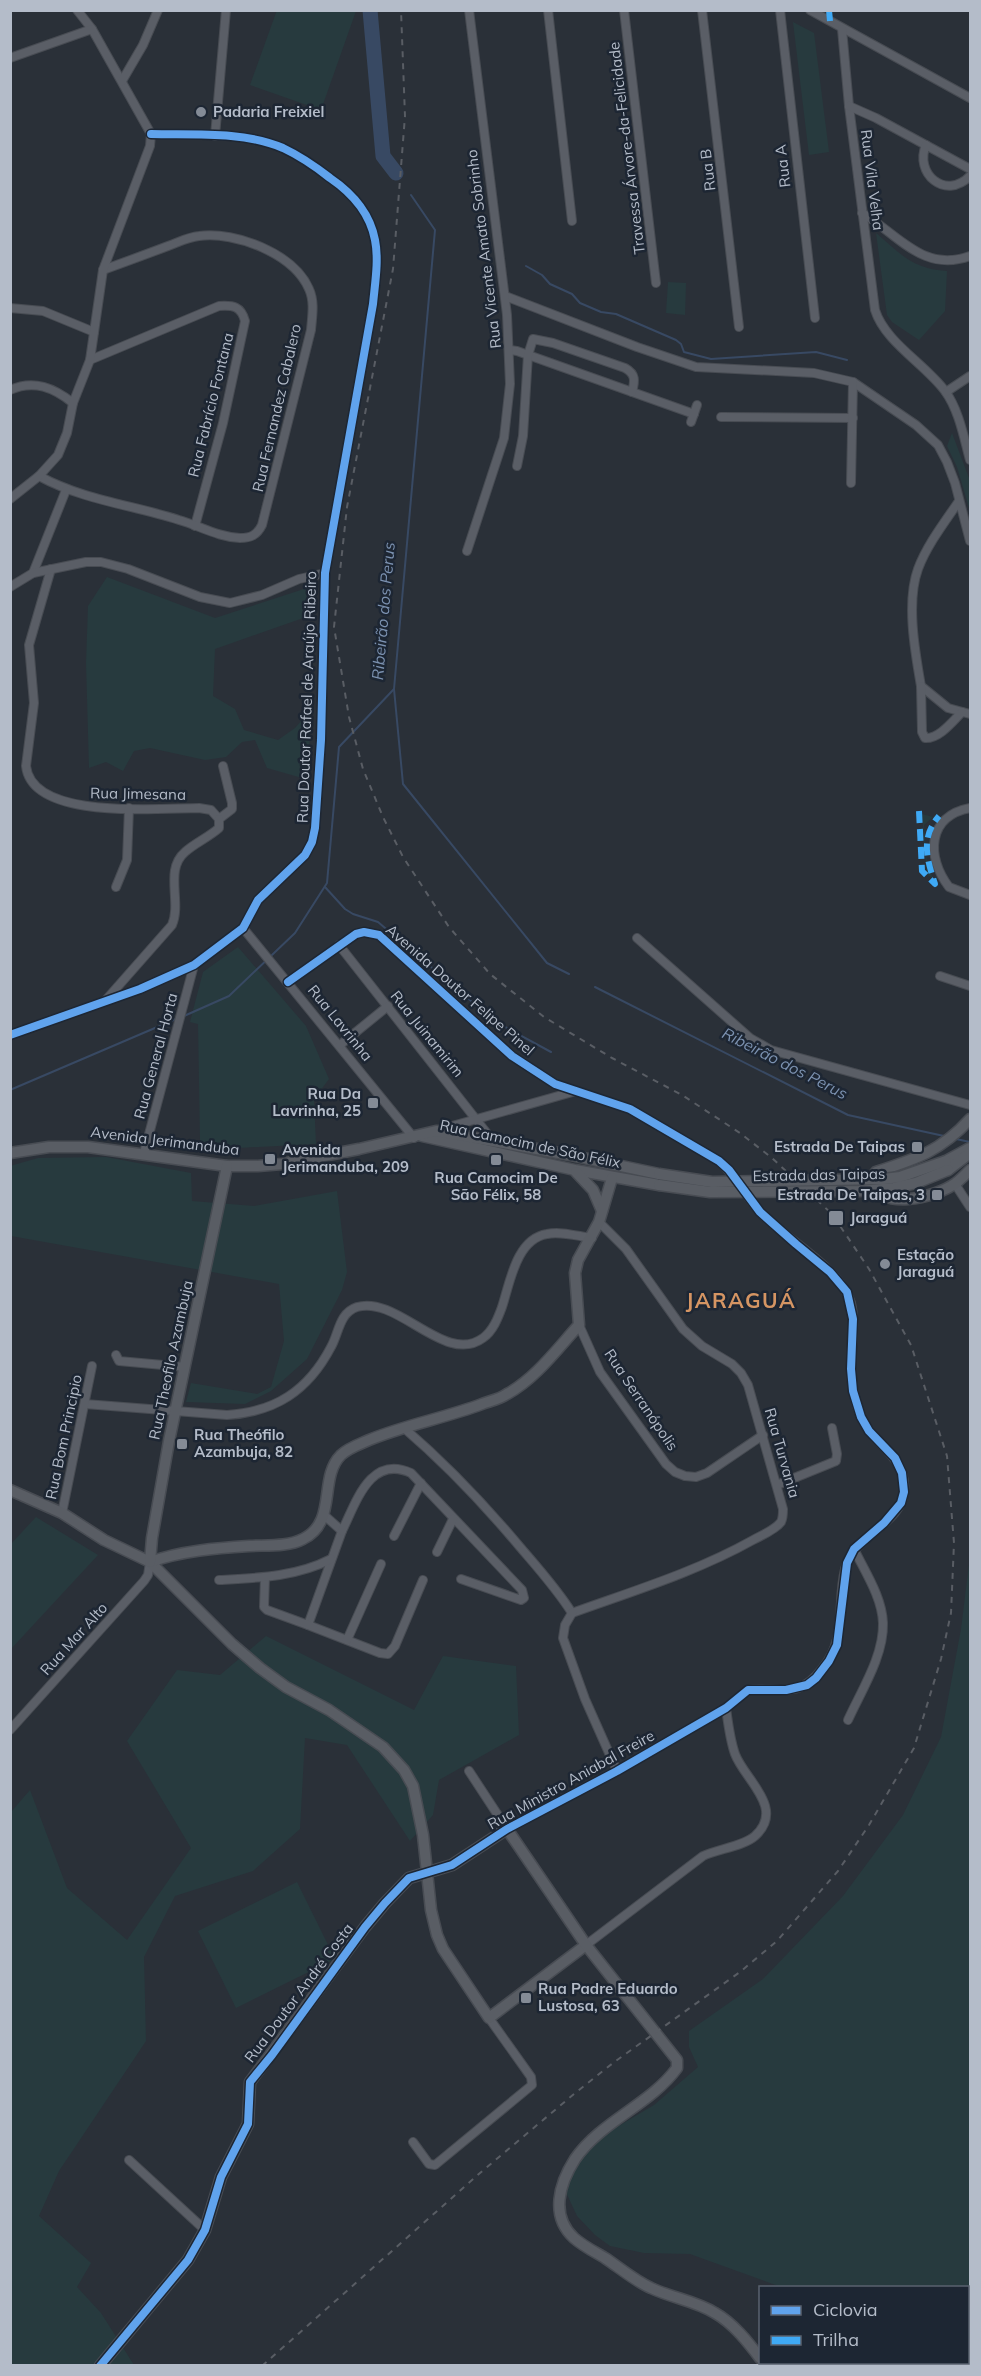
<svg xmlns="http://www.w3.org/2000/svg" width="981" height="2376" viewBox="0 0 981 2376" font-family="Mulish,sans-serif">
	<rect width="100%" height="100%" fill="#2a3038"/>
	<g fill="#273a3e">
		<polygon points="277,10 356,11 321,110 250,85"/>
		<polygon points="793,22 814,33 829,152 809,155"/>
		<path d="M876,233C901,254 912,269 947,271L945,311L919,340L892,322L887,315Z"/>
		<polygon points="668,282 686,283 685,315 666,313"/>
		<polygon points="952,433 969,478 970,511 957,467 947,446"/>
		<polygon points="107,577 215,618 307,588 309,616 215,649 213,696 235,709 244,730 278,740 295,728 310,711 309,780 267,768 255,740 242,742 226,757 205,760 150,748 134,751 123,771 106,762 89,768 86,663 88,606"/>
		<polygon points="922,814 933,817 924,825 927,863 933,878 927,875"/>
		<polygon points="238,947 306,1026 329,1079 314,1099 316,1144 218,1149 200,1141 198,1024 190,1022 203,972"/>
		<polygon points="106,1157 191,1173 192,1201 254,1206 337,1191 347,1272 342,1290 307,1359 271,1391 245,1404 186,1402 191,1383 257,1394 271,1387 284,1341 279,1284 11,1236 10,1166 38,1158"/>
		<polygon points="36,1517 98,1555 11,1649 11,1544"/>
		<polygon points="970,1556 970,2339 968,2339 968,2288 781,2287 690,2254 644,2253 610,2246 595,2235 577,2216 564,2188 581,2155 610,2131 654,2105 698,2067 689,2047 689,2031 763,1979 843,1896 903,1815 941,1737 961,1629"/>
		<polygon points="266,1636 414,1710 443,1656 516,1666 519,1735 439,1780 433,1815 410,1841 347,1745 305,1738 300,1829 253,1871 175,1896 144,1957 146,2041 59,2171 39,2216 91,2263 77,2287 101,2313 134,2365 11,2366 11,1812 30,1790 67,1888 127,1940 191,1848 127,1741 177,1670 220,1675"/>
		<polygon points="297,1882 335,1959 236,2008 198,1931"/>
	</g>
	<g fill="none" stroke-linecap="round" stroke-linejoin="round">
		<g stroke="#384963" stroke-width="2">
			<polyline points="411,195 435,230 394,689 403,784 547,963 569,974"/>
			<polyline points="526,266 542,275 550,284 572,294 580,303 601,312 616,314 676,340 681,344 684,352 711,359 816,352 847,360"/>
			<polyline points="325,887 345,909 353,914 378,922 496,1022 551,1052"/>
			<polyline points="595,987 848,1115 944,1136"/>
			<polyline points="184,1016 229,996 295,933 327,883 339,747 394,689"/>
			<polyline points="10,1090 176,1019"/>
			<polyline points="956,1139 970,1142"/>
		</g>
		<polyline stroke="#384963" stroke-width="15" points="370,10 383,156 396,173"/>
		<g stroke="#484c53" stroke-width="10">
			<g id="street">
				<polyline points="77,10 92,29 151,134"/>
				<polyline points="548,10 572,221"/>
				<polyline points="624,10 656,283"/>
				<polyline points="702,10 739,327"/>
				<polyline points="780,10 815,318"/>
				<polyline points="810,10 970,98"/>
				<path d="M842,29L849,106L875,310C885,342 925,364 945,391C959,410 964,438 970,460"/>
				<polyline points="10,58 92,29"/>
				<polyline points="122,81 143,45 158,10"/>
				<polyline points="849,106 876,118 970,169"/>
				<polyline points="215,136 226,10"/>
				<path d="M926,145C914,173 945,201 970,176"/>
				<path d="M862,213C899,235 923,273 970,256"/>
				<polyline points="505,296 637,347 696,367 814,373 853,382 916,425 938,445 947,462 955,483 970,541"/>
				<polyline points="10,308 43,311 94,332"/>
				<polyline points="510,350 517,351 694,414"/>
				<path d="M90,360L219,306C233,305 241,306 245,321L223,423L195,526"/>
				<path d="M10,390C34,379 54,388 73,403"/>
				<polyline points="946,392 970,376"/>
				<polyline points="721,417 853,418"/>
				<polyline points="691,422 697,405"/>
				<path d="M517,466L523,436L528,355L533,339L553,343L625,368C636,374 635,381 632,392"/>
				<path d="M39,476C83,500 132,505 179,520C200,526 218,537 240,538C251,538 257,535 262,525L311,330C312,317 315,302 309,289C294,254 236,231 199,236C188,237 179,242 168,246C147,254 125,262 103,270"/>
				<polyline points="851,483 853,382"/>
				<polyline points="10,499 39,476 58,455 67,433 73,403 90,360 103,270 150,146 151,134"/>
				<path d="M959,501C944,523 927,545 918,569C906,602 915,652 921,686L948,708L970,714"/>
				<polyline points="467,551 504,438 510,384 507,315 469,10"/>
				<path d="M51,569L29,645L34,703L26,766C32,821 160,808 199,808L211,810L219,819"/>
				<polyline points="33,573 66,490"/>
				<polyline points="10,587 33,573 86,562 101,562 128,569 200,597 230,603 262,595 299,579 325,573"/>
				<path d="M921,686L922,732L925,738C939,739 952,722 962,712"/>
				<path d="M970,808C927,816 926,857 949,887L970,895"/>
				<polyline points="219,819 232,809 232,803 223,766"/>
				<polyline points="116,887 127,860 129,808"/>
				<polyline points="243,928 414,1138"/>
				<polyline points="637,938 750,1038 771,1050 970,1105"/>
				<polyline points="339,945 493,1141"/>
				<polyline points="940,976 970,986"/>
				<path d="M288,982L356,934L364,932L379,935L512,1056L555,1084L630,1109L719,1161C736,1176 746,1197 762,1214C787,1240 841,1269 851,1303C856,1323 851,1346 851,1366C851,1384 855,1403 862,1419C874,1446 908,1457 904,1492C901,1524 854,1535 845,1569C836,1606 848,1637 822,1669C815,1678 808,1685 798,1688C782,1693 764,1687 748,1690L726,1708L617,1771L507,1829L469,1771"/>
				<path d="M105,1001L172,925C182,902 164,870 185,852C195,843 209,837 219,828V819"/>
				<path d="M10,1035L140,989L194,965L243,928L258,900L305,855L312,842L315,828L321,740L325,573L373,304C375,283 379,260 375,240C370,213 352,193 330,178C316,167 300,156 283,148C243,131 194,135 151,134"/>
				<polyline points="340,1045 388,1006"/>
				<polyline points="438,1130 576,1091"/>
				<polyline points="144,1153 194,965"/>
				<polyline points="955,1184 970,1207"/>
				<polyline points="579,1325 600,1372 666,1464 675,1472 685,1476 696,1477 707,1473 763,1435"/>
				<polyline points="116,1355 119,1361 185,1367"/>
				<path d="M85,1404L227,1415C275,1412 308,1391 331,1347C339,1333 339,1313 357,1307C398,1295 445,1366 483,1338C493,1331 498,1318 502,1307C510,1283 516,1239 547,1234C561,1231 577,1236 592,1238"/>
				<path d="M404,1428C447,1465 484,1504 520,1547C538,1568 557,1589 572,1613"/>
				<polyline points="777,1485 836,1461 837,1454 832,1428"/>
				<polyline points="62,1513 92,1366"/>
				<polyline points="324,1515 342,1531 308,1625 380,1653 388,1654 395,1646 423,1580"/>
				<path d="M342,1531C356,1503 370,1454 411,1473L522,1590L524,1598L521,1600L461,1579"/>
				<polyline points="394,1536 421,1483"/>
				<polyline points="437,1552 453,1519"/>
				<polyline points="265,1577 264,1607 267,1610 308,1625"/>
				<path d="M219,1580C257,1578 296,1577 331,1559"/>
				<path d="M572,1613C633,1591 696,1572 753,1540C762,1535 775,1530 781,1522C783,1518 783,1513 783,1509L748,1385L741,1373L732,1364L702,1346L683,1329L626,1249L599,1222"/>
				<polyline points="572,1613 565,1625 563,1638 585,1699 617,1771"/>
				<polyline points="347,1640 381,1564"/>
				<path d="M848,1720C861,1691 884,1656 883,1623C882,1597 865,1572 854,1549"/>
				<polyline points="10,1730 144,1581 148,1575 150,1562"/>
				<path d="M586,1945L703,1856C718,1849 744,1846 755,1836C786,1808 744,1779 735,1754C730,1740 728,1723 726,1708"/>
				<polyline points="413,2142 429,2164 435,2165 532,2085 531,2077 489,2018"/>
				<polyline points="129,2160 205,2230"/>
			</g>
		</g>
		<g stroke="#484c53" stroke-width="13">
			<g id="secondary">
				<path d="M970,1119C941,1151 916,1159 876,1172L872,1177C875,1214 937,1197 956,1183C961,1179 966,1174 970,1170"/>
				<polyline points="422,1136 575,1170 659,1185"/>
				<polyline points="10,1153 49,1147 88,1147 227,1166 258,1166 282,1164 359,1149 436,1131 570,1155 659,1174"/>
				<polyline points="946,1161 970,1148"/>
				<polyline points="948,1170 970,1153"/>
				<polyline points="576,1172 593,1190 602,1211"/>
				<polyline points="10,1490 62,1513 104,1540 150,1562 232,1644 260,1668 286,1687 329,1710 383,1747 404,1770 413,1786 423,1835 431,1910 437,1935 443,1949 489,2018 586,1945"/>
				<path d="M150,1562C181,1551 217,1548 249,1546C266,1545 288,1547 303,1539C338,1522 318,1478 341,1455C348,1448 360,1444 369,1440C405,1425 445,1418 482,1404C490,1401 500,1399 507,1394C536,1378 557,1349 579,1325L575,1273L578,1260L599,1222L612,1178"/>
				<polyline points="150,1562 152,1538 169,1441 227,1166"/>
				<path d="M100,2366L188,2260L205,2230L221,2177L248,2124L250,2082L365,1927L385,1903L409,1878L452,1865L507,1829L586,1945L677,2060V2068C650,2105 601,2121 575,2159C559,2184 550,2216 574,2238C583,2246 595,2252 605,2258C620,2268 635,2281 651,2288C672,2298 696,2301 715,2313C733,2323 748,2342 760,2358"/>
			</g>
		</g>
		<use href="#street" stroke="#5a5e66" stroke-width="8"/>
		<use href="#secondary" stroke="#595d64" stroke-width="10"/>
		<polyline stroke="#595d64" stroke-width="2" stroke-dasharray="6 6" stroke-linecap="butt" points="262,2366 480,2173 574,2094 613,2063 740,1972 777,1941 838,1871 869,1825 914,1748 941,1659 951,1613 954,1543 947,1456 911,1345 869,1269 832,1214 772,1158 740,1133 682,1095 612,1058 544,1017 490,974 449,927 403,857 383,817 363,769 349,717 334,627 347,507 393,269 405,116 401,10"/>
		<g stroke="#484c53" stroke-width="13" stroke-linecap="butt">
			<g id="secondary-bridge">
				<polyline points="659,1174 712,1182 884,1179 900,1177 946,1161"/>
				<polyline points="659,1185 710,1192 859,1191 894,1188 916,1183 948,1170"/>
			</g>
		</g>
		<use href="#secondary-bridge" stroke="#595d64" stroke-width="10"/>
		<g stroke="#3fa9f5" stroke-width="6" stroke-dasharray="12 6" stroke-linecap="butt">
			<polyline points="829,10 830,21"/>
			<path d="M919,811L922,871L935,884C927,859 920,838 939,816"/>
		</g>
		<g stroke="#1d2633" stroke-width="11">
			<g id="cycleway">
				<path d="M10,1035L140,989L194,965L243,928L258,900L305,855L312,842L315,828L321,740L325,573L373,304C375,283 379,260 375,240C370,213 352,193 330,178C316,167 300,156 283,148C243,131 194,135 151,134"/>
				<polyline points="100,2366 188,2260 205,2230 221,2177 248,2124 250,2082 272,2055 365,1927 385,1903 409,1878 452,1865 507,1829 617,1771 726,1708 748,1690 786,1690 807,1685 816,1678 829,1661 837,1645 847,1563 854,1549 884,1523 901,1503 904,1492 902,1473 895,1458 869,1431 861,1417 853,1391 851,1369 853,1319 847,1292 830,1272 796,1244 760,1212 729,1170 719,1161 630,1109 555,1084 512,1056 379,935 364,932 356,934 288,982"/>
			</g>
		</g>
		<use href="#cycleway" stroke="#60a3ed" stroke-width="8"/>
	</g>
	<g fill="#848b96" stroke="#1d2633" stroke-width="2">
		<circle cx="201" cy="112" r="6"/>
		<rect x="367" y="1097" width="12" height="12" rx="3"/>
		<rect x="911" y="1141" width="12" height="12" rx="3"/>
		<rect x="264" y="1153" width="12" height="12" rx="3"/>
		<rect x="490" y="1154" width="12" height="12" rx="3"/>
		<rect x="931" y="1189" width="12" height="12" rx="3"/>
		<rect x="828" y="1210" width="16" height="16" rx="3"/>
		<circle cx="885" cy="1264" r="6"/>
		<rect x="176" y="1438" width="12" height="12" rx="3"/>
		<rect x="520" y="1992" width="12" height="12" rx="3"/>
	</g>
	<g text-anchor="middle" stroke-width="5" stroke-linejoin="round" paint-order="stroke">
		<g font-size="15" font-weight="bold" fill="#b4bcc9" stroke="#1d2633" text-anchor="start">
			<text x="213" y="117">Padaria Freixiel</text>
			<text x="361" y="1099" text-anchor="end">Rua Da<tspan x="361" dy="17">Lavrinha, 25</tspan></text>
			<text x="905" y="1152" text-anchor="end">Estrada De Taipas</text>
			<text x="282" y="1155">Avenida<tspan x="282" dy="17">Jerimanduba, 209</tspan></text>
			<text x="496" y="1183" text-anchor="middle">Rua Camocim De<tspan x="496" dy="17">São Félix, 58</tspan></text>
			<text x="925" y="1200" text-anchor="end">Estrada De Taipas, 3</text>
			<text x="850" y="1223">Jaraguá</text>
			<text x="897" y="1260">Estação<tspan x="897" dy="17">Jaraguá</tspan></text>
			<text x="194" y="1440">Rua Theófilo<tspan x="194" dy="17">Azambuja, 82</tspan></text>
			<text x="538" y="1994">Rua Padre Eduardo<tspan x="538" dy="17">Lustosa, 63</tspan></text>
		</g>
		<g font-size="15" fill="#b4bcc9" stroke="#1d2633">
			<text transform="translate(627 148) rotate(-97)" y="5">Travessa Árvore-da-Felicidade</text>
			<text transform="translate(783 166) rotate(-97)" y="5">Rua A</text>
			<text transform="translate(708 170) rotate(-97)" y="5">Rua B</text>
			<text transform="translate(872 180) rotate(83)" y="5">Rua Vila Velha</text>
			<text transform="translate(484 249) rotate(-97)" y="5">Rua Vicente Amato Sobrinho</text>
			<text transform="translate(211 405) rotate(-76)" y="5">Rua Fabrício Fontana</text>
			<text transform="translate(277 408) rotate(-77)" y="5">Rua Fernandez Cabalero</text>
			<text transform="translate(307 697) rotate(-88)" y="5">Rua Doutor Rafael de Araújo Ribeiro</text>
			<text transform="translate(138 794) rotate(1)" y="5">Rua Jimesana</text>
			<text transform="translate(460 990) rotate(41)" y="5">Avenida Doutor Felipe Pinel</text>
			<text transform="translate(340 1023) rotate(51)" y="5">Rua Lavrinha</text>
			<text transform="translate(427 1034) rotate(51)" y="5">Rua Juinamirim</text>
			<text transform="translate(156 1056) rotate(-75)" y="5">Rua General Horta</text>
			<text transform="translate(165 1141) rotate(7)" y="5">Avenida Jerimanduba</text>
			<text transform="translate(530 1144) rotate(12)" y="5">Rua Camocim de São Félix</text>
			<text transform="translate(819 1175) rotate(-1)" y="5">Estrada das Taipas</text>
			<text transform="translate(171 1360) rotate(-78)" y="5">Rua Theofilo Azambuja</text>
			<text transform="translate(641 1400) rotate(56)" y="5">Rua Serranópolis</text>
			<text transform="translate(64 1437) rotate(-78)" y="5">Rua Bom Principio</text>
			<text transform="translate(782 1453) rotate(74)" y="5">Rua Turvania</text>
			<text transform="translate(74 1639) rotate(-48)" y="5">Rua Mar Alto</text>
			<text transform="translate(571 1780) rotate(-29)" y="5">Rua Ministro Aniabal Freire</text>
			<text transform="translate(299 1993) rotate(-53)" y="5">Rua Doutor André Costa</text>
		</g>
		<g font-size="16" font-style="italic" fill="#7c92b1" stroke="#1d2633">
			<text transform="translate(383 611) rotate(-85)" y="6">Ribeirão dos Perus</text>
			<text transform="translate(785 1063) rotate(27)" y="6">Ribeirão dos Perus</text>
		</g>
		<g font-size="21" font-weight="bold" letter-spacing="1.5" fill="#d59563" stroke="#1d2633">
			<text x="741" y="1308">JARAGUÁ</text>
		</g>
	</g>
	<rect width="981" height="2376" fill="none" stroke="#b4bcc9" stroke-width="24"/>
	<rect x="759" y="2286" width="210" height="78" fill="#1d2633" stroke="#59626f" stroke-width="1.5"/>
	<rect x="771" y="2306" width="30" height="9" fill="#60a3ed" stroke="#59626f" stroke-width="1.5"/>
	<text x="813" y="2316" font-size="18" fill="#b4bcc9">Ciclovia</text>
	<rect x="771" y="2336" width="30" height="9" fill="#3fa9f5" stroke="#59626f" stroke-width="1.5"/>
	<text x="813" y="2346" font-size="18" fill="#b4bcc9">Trilha</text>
</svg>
